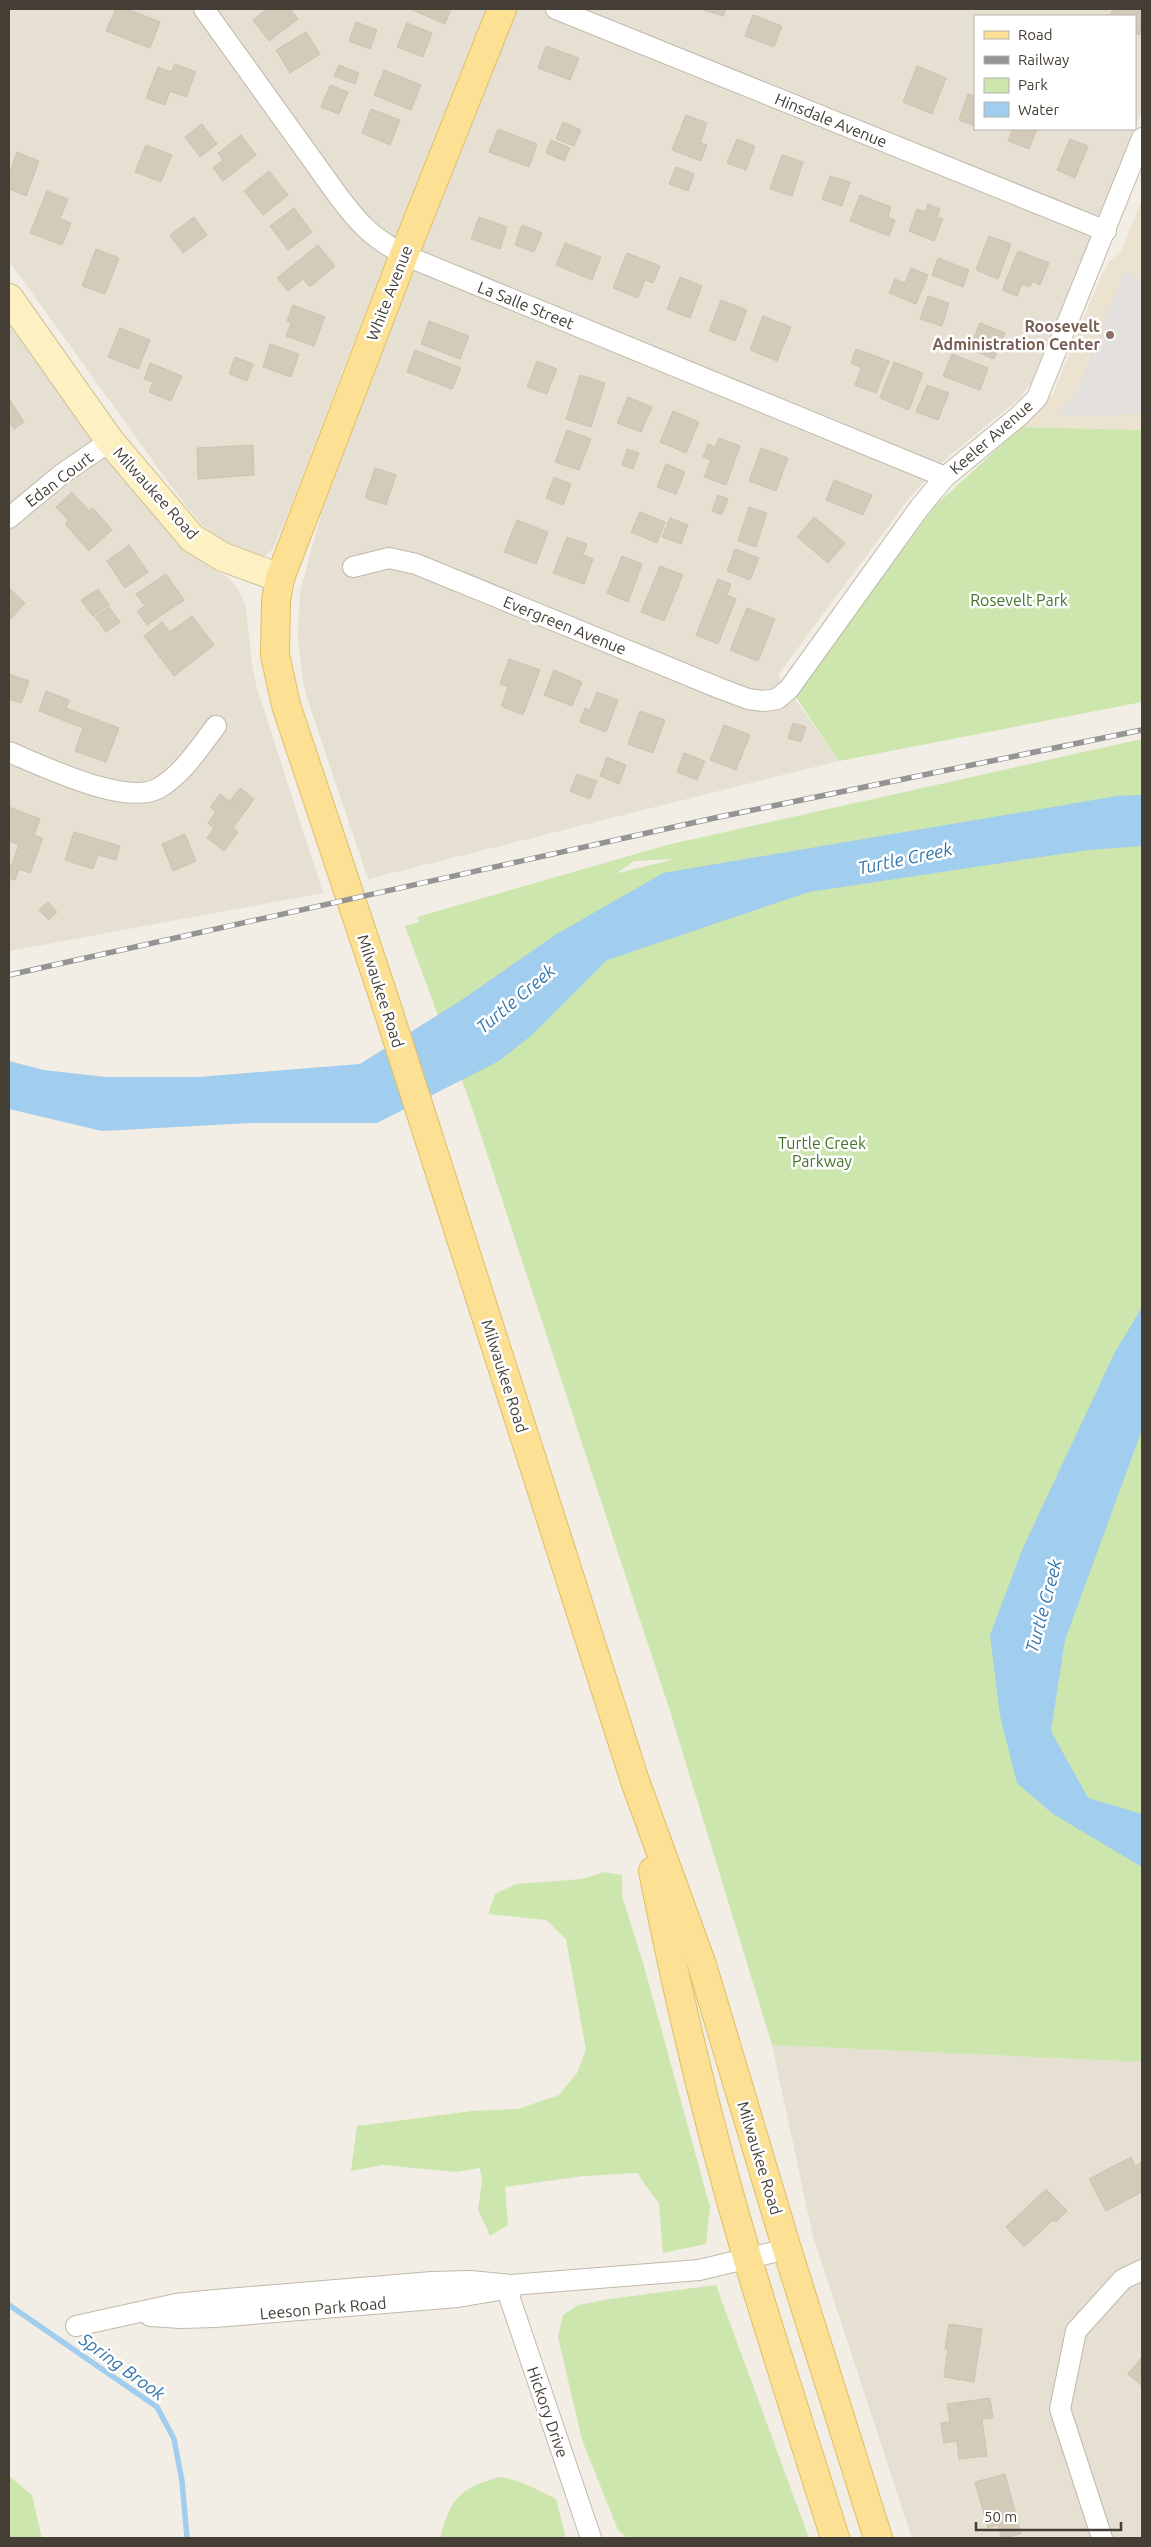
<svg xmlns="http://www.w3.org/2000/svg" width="1151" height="2547" viewBox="0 0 1151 2547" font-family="Ubuntu,sans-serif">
	<rect width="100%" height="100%" fill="#f2eee5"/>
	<g fill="#e6e0d3">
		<polygon points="9,9 487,9 340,377 295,496 273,549 264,557 256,559 225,544 203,526 179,497 9,261"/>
		<polygon points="515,9 1142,9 1142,110 1135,128 1135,16 975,16 975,129 1135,129 1031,383 1018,400 949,456 910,497 778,675 839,761 368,879 306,695 302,674 298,637 300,592 327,492"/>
		<polygon points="9,312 191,549 232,581 239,591 246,607 252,664 257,688 323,893 9,951"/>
		<polygon points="772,2045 1142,2062 1142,2538 912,2538 813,2237"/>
	</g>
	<polygon fill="#ebe3cf" points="1142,198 1142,430 1021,427 1053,394 1101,276 1110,261 1122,250"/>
	<g fill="#cce6ae" fill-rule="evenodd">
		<polygon points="1021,427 1142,430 1142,702 839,761 795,696 936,505"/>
		<path d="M1142,739V2062L772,2045L669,1708L471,1105L405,926L419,922L417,917L667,845ZM675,859L618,873H617L634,861Z"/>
		<polygon points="604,1872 622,1875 622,1896 644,1966 710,2207 706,2244 663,2253 659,2204 637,2173 584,2176 505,2187 508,2225 490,2236 478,2209 482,2182 480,2168 456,2172 383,2165 351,2171 357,2126 472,2111 518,2109 559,2095 577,2073 586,2050 566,1939 546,1920 488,1914 495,1894 516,1884 582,1879"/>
		<polygon points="716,2285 809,2538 627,2538 618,2530 582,2440 558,2337 563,2315 578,2305 610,2299"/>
		<polygon points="9,2476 32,2495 42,2538 9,2538"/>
		<path d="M500,2477C521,2480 537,2490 556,2499L566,2538H440C451,2498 459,2488 500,2477Z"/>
	</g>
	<polygon fill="#e3e0dd" points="1124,270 1142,280 1142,413 1098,417 1066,416 1058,412 1075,396"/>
	<g fill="#a1cdee">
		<polygon points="1142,795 1142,846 1088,850 809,892 607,960 532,1035 499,1061 377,1123 251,1123 102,1131 9,1109 9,1061 44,1070 105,1077 198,1077 360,1064 463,999 555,935 663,873 1117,796"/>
		<polygon points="1142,1307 1142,1430 1065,1640 1051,1731 1088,1798 1142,1814 1142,1867 1053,1814 1017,1783 1000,1716 990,1635 1022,1550 1114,1354"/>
	</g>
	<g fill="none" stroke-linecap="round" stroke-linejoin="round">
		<polyline stroke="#a1cdee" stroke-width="5.5" points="9,2305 157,2407 174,2439 182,2481 187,2538"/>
	</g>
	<g fill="#d3caba" stroke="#cec2ae">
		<polygon points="116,9 127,9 160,22 150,48 106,31"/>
		<polygon points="267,9 290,9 298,19 269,41 253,20"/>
		<polygon points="410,9 451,9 445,24"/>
		<polygon points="702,9 726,9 723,16"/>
		<polygon points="1113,9 1142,9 1140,35 1135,33 1135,16 1110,16"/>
		<polygon points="753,15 782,26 774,47 745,36"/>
		<polygon points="356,22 377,30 370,49 349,41"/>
		<polygon points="407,23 432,33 423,57 397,47"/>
		<polygon points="306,32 320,54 290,73 276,50"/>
		<polygon points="546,46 579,58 570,80 538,68"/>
		<polygon points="175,64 196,72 186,97 170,91 165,105 146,98 158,67 171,72"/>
		<polygon points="339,65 359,73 355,84 334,76"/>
		<polygon points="917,66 946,78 932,114 903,102"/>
		<polygon points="384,70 421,85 411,110 374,95"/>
		<polygon points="330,85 348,92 339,114 321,107"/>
		<polygon points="968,94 975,96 975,126 959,120"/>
		<polygon points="371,109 400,120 390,145 362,133"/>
		<polygon points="686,115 707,123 700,143 707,145 701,161 672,150"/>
		<polygon points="563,122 581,130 574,146 556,139"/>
		<polygon points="202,124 217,144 200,157 185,137"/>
		<polygon points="498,129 537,144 529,167 489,152"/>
		<polygon points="1013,129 1037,129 1029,149 1008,141"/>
		<polygon points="241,135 256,155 223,181 213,168 223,160 218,153"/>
		<polygon points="737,139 755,146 746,170 727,163"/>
		<polygon points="1070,139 1088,146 1075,178 1057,170"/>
		<polygon points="551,140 570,148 564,161 546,153"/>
		<polygon points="146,145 172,155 161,182 135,172"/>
		<polygon points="17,152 39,161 26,196 9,189 9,175"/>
		<polygon points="782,155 803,162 792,196 770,189"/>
		<polygon points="676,167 694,174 688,191 669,184"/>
		<polygon points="269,171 288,195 263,215 244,191"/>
		<polygon points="830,176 850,182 842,206 822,199"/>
		<polygon points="47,191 68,199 60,219 71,223 62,245 30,233"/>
		<polygon points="860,195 891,207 888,217 895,220 889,236 850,221"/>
		<polygon points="928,204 940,209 937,217 943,219 934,241 909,231 917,209 925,212"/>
		<polygon points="294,208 312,232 288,250 270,226"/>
		<polygon points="194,217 207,235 183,253 170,235"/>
		<polygon points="479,217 507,227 500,249 471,239"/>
		<polygon points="522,225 542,233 534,252 515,245"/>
		<polygon points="989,236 1011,244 998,279 976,270"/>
		<polygon points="565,243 601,257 592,280 556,265"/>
		<polygon points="318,245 335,266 310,287 303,279 288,291 277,278"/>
		<polygon points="96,249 119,258 105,294 82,286"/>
		<polygon points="1018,251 1049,263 1040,285 1033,281 1030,287 1022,284 1017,296 1002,290"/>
		<polygon points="627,253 660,266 653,283 645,280 638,298 613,288"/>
		<polygon points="938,258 969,270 963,287 932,275"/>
		<polygon points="911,268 928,275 916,304 889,293 895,279 905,283"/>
		<polygon points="680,277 702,286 690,318 667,309"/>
		<polygon points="928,296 949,303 942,326 920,319"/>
		<polygon points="721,300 747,310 735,341 709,331"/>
		<polygon points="293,305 325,317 314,346 286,336 291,323 287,321"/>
		<polygon points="763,316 791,327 777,361 750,350"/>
		<polygon points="429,321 469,336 460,359 421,344"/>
		<polygon points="980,323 1005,333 994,359 969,349"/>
		<polygon points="120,328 150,340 138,369 108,357"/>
		<polygon points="270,344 299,354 291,377 263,367"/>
		<polygon points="856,349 889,361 876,393 855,385 861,368 851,363"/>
		<polygon points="415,350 461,368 452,389 407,372"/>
		<polygon points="952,354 988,368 980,390 943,376"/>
		<polygon points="235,357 253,364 247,381 229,374"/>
		<polygon points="537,361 557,369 547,394 527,387"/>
		<polygon points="894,362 923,373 909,410 880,398"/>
		<polygon points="150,363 182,376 171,401 149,392 153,382 144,379"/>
		<polygon points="580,375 605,383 591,427 566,419"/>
		<polygon points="927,385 949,393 938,420 916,412"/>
		<polygon points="628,397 652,407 641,432 617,423"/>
		<polygon points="10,400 24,422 14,429 9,422"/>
		<polygon points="673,411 699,422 686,453 660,442"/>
		<polygon points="567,430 591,439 579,470 555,462"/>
		<polygon points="719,438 740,446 726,485 704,477 711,460 703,457 708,444 715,447"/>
		<polygon points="253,445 254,475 198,479 197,448"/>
		<polygon points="761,448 788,458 776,491 749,481"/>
		<polygon points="627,449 639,453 633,469 622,465"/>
		<polygon points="666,464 685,472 676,494 657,487"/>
		<polygon points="375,468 396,475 386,505 365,498"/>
		<polygon points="554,477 571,484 563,505 546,498"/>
		<polygon points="834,480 872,495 863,515 826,500"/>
		<polygon points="72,492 89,511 93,508 112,530 89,551 65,524 68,520 56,507"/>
		<polygon points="718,495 728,499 722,515 712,511"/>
		<polygon points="749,507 767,513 756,547 738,541"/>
		<polygon points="640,512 665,522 657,543 631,532"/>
		<polygon points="814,517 845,543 828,563 797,537"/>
		<polygon points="670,518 688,525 681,544 662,537"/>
		<polygon points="517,520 548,532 536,564 504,552"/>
		<polygon points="567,537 587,544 583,555 593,559 584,584 553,573"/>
		<polygon points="129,545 148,572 125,588 107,561"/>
		<polygon points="735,549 759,558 750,580 727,571"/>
		<polygon points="622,556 642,564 628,602 607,593"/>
		<polygon points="660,566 683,575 664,621 641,612"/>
		<polygon points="166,574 184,600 147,625 137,611 145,606 136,594"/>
		<polygon points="718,579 731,584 727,595 736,599 718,644 696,635"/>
		<polygon points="9,588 25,603 9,621"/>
		<polygon points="98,589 109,605 93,616 81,600"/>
		<polygon points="109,607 120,622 106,632 95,617"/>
		<polygon points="747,608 775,619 758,661 730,650"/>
		<polygon points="192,616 214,645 174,676 144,636 162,622 170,632"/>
		<polygon points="509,659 540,670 523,715 501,706 508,687 500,684"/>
		<polygon points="554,670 582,682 572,706 544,695"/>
		<polygon points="9,674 29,681 21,703 9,699"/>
		<polygon points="46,691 69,700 66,708 119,728 106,762 75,751 83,728 39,711"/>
		<polygon points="597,692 618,700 606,732 580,722 585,708 590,710"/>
		<polygon points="640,711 665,720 653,753 628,744"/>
		<polygon points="793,723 806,727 801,742 788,738"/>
		<polygon points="724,725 750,735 736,770 710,760"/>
		<polygon points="684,753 705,761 697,780 677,772"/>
		<polygon points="607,757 626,765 619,784 600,776"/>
		<polygon points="577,774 597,781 590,799 570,791"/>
		<polygon points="240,788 254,799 245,812 230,801"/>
		<polygon points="220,794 244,813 233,828 238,832 224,851 207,838 214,828 208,823 216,812 210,807"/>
		<polygon points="9,807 40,819 34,835 43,838 30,873 19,869 15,880 9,878 9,865 11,866 19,845 9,841"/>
		<polygon points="74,832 120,846 116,860 98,855 93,869 65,860"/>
		<polygon points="185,834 196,861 173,871 162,844"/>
		<polygon points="48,902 57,912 49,920 39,910"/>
		<polygon points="1131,2157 1135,2166 1142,2162 1142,2192 1106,2211 1089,2179"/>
		<polygon points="1046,2189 1067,2211 1056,2222 1053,2220 1024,2247 1006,2227"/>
		<polygon points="949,2324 982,2329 974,2382 944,2377 948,2349 945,2349"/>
		<polygon points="1142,2357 1142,2386 1128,2374"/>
		<polygon points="990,2398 993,2418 982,2419 987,2456 959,2459 957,2441 944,2443 941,2423 950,2422 947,2404"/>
		<polygon points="1005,2474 1021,2534 1002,2538 998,2525 988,2528 975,2482"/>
	</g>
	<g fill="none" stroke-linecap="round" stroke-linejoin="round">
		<g stroke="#c0b9aa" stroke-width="22">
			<g id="street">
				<path d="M204,9L339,197C361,226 372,237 404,255L945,477"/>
				<polyline points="556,9 1106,231"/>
				<polyline points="9,518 62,474 110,441"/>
				<polyline points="353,567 389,558 416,564 719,688 748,699 764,701 777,699 789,689 920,507 945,477 1019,416 1037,398 1142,138"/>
				<path d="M9,752C43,766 126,807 159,788C183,774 199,748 216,726"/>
				<polyline points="511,2285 510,2299 591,2538"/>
				<polyline points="150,2316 181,2318 215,2317 458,2297 499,2290"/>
				<polyline points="76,2326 176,2304 215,2300 432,2282 470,2281 511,2285 699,2270 787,2249"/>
				<polyline points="1102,2538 1060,2409 1076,2331 1123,2279 1142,2270"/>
			</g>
		</g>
		<g stroke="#d1c295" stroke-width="30">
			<polyline id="secondary" points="9,298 110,441 192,538 223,557 280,578"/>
		</g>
		<g stroke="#e1bd64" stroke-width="30">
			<g id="primary">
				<polyline points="502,9 404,255 280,578 276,601 275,655 286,705 384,998 635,1781 702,1965 787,2249 878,2538"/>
				<path d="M653,1871C679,2002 710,2132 748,2260C776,2353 806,2446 835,2538"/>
			</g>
		</g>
		<use href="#street" stroke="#fff" stroke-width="20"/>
		<use href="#secondary" stroke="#fdf0c3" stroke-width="28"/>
		<use href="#primary" stroke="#fce094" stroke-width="28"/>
		<g stroke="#949494" stroke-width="5.5">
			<polyline id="rail" points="9,975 719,817 1142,730"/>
		</g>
		<use href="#rail" stroke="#fff" stroke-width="4" stroke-dasharray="11" stroke-linecap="butt"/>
	</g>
	<circle fill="#8d6e63" stroke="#fff" stroke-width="2" cx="1110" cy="335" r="5"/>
	<g text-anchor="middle" stroke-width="5" stroke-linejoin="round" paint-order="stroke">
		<g font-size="16" fill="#443e35" stroke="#fff">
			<text transform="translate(831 120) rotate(22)" y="6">Hinsdale Avenue</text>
			<text transform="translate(389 293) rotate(-69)" y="6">White Avenue</text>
			<text transform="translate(526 305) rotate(22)" y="6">La Salle Street</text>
			<text transform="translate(991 437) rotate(-41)" y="6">Keeler Avenue</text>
			<text transform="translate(59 479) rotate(-37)" y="6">Edan Court</text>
			<text transform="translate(156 493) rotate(48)" y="6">Milwaukee Road</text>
			<text transform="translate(565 625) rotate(22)" y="6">Evergreen Avenue</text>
			<text transform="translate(381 991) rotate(72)" y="6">Milwaukee Road</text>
			<text transform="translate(505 1376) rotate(72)" y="6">Milwaukee Road</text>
			<text transform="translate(760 2158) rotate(73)" y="6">Milwaukee Road</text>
			<text transform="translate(323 2308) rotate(-5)" y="6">Leeson Park Road</text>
			<text transform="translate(548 2412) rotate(71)" y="6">Hickory Drive</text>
		</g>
		<g font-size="16" font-weight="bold" fill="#785e54" stroke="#fff" text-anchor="end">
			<text x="1100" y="332">Roosevelt<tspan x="1100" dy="18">Administration Center</tspan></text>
		</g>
		<g font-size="16" fill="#447429" stroke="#fff">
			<text x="1019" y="606">Rosevelt Park</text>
			<text x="822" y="1149">Turtle Creek<tspan x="822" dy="18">Parkway</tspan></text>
		</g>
		<g font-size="18" font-style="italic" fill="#3076ad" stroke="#fff">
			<text transform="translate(905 859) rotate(-12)" y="6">Turtle Creek</text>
			<text transform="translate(516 999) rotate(-40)" y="6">Turtle Creek</text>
			<text transform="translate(1044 1606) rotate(-75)" y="6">Turtle Creek</text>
			<text transform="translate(122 2367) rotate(36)" y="6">Spring Brook</text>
		</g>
	</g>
	<rect width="1151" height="2547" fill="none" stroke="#443e35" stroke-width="20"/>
	<rect x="974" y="15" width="162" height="115" fill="#ffffff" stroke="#b4b2ae"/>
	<rect x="984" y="31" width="25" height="8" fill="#fce094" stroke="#b4b2ae"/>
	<text x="1018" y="40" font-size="15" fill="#443e35">Road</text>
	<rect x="984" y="56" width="25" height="8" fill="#949494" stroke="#b4b2ae"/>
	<text x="1018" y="65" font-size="15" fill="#443e35">Railway</text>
	<rect x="984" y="78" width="25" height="15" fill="#cce6ae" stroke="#b4b2ae"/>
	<text x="1018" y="90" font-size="15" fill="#443e35">Park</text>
	<rect x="984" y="102" width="25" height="15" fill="#a1cdee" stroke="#b4b2ae"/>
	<text x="1018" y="115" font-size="15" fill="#443e35">Water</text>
	<path d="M976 2522v8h145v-8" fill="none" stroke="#443e35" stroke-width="2.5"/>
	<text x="984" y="2522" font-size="15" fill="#443e35" stroke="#ffffff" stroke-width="4" paint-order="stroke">50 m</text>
</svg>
